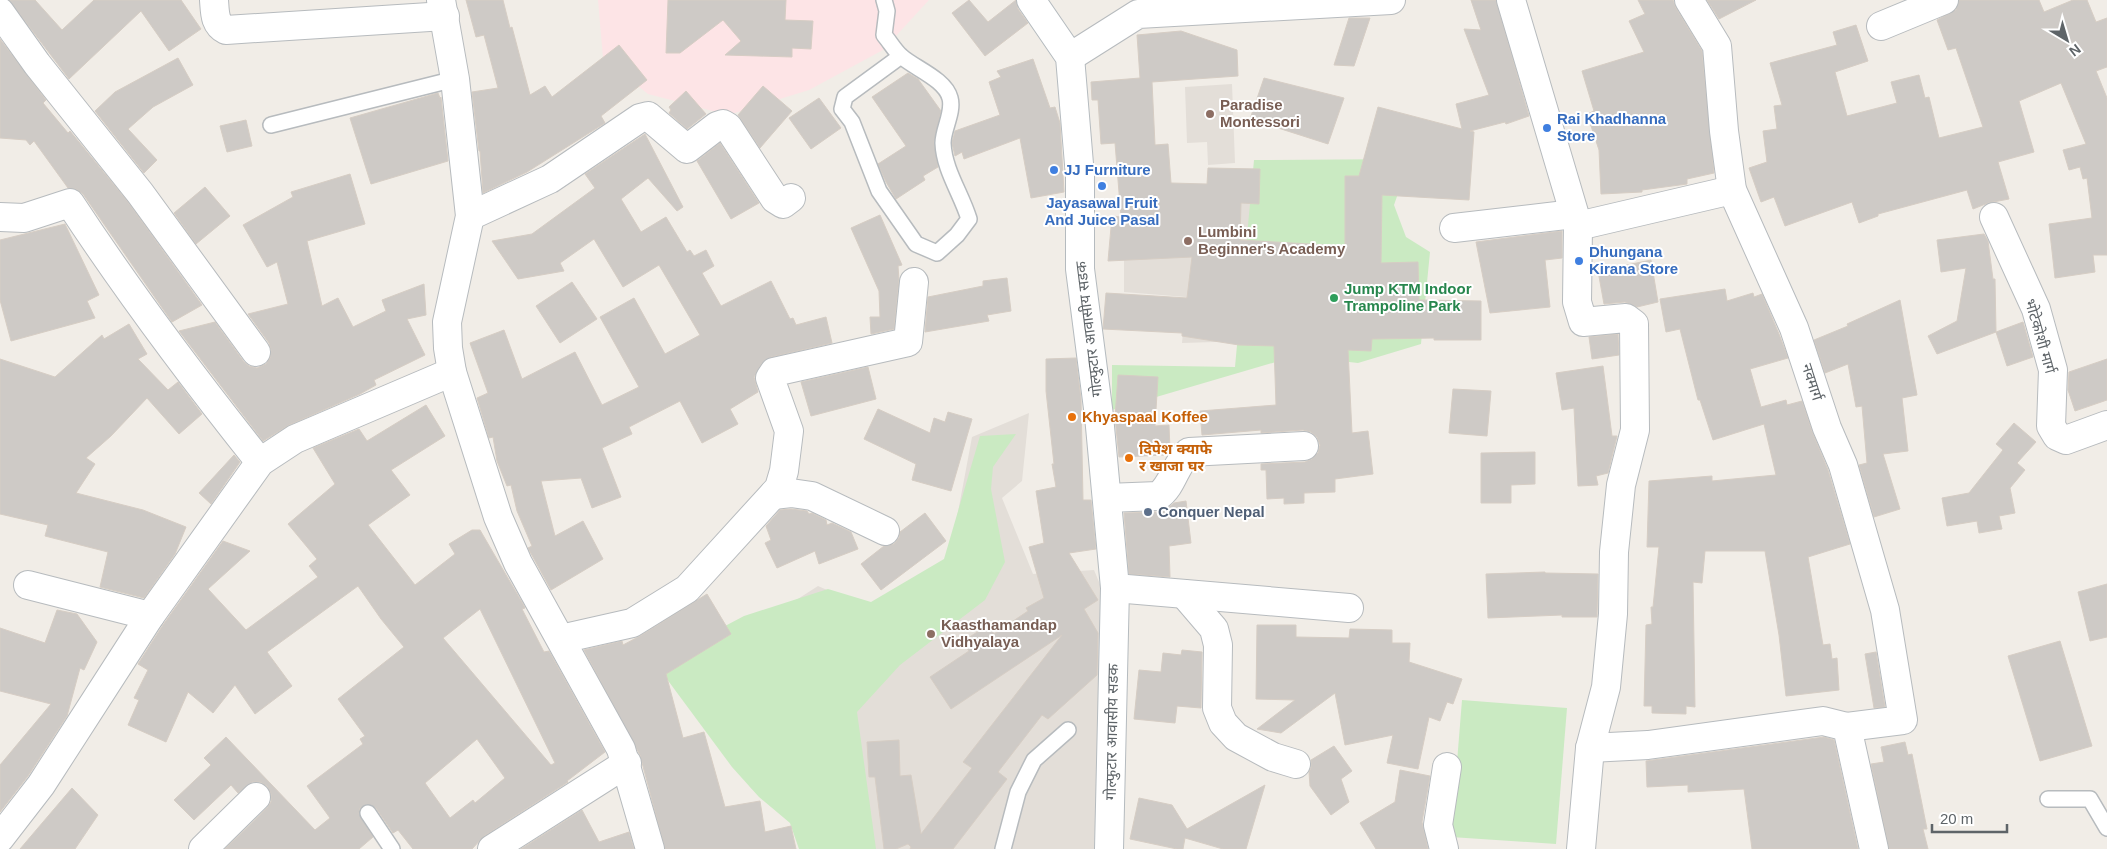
<svg xmlns="http://www.w3.org/2000/svg" width="2107" height="849" viewBox="0 0 2107 849" font-family="Arial,'Noto Sans Devanagari',sans-serif">
	<rect width="100%" height="100%" fill="#f1ede7"/>
	<g fill="#e3ded8">
		<polygon points="1232,84 1235,163 1208,165 1207,142 1187,143 1185,87"/>
		<polygon points="1255,190 1247,341 1182,343 1186,297 1124,292 1124,191"/>
		<polygon points="1029,413 1022,481 1002,498 1033,574 1094,570 1119,630 1100,728 1094,849 809,849 800,831 750,787 721,739 737,638 818,586 870,609 948,566 972,437"/>
	</g>
	<polygon fill="#fde4e6" points="598,0 929,0 883,50 809,90 728,115 648,94 603,58"/>
	<g fill="#caeac2">
		<polygon points="1410,159 1394,205 1406,237 1430,252 1421,344 1358,363 1296,356 1112,410 1112,365 1235,367 1254,160"/>
		<polygon points="1016,434 993,467 991,489 1005,562 985,600 900,665 857,712 876,849 799,849 790,823 759,797 732,767 655,663 744,616 828,589 871,602 944,559 980,436"/>
		<polygon points="1462,700 1567,708 1556,844 1451,837"/>
	</g>
	<g fill="#cecac6" stroke="#d6cdc4" fill-rule="evenodd">
		<polygon points="9,0 35,0 62,30 94,0 181,0 201,29 169,51 141,11 69,79"/>
		<polygon points="466,0 503,0 510,28 512,27 530,95 545,86 552,97 619,45 647,80 601,116 605,123 527,172 483,193 480,151 479,151 472,92 498,88 484,35 476,37"/>
		<polygon points="668,0 786,0 785,20 813,21 811,49 792,48 792,57 725,55 741,41 723,20 680,53 666,53"/>
		<polygon points="969,0 988,22 1016,0 1018,9 1028,23 985,56 952,13"/>
		<polygon points="1471,0 1496,0 1529,116 1506,124 1505,122 1470,131 1474,132 1469,200 1382,195 1381,263 1418,262 1419,300 1481,301 1481,340 1434,340 1434,338 1372,339 1371,351 1348,350 1352,433 1368,431 1373,474 1335,479 1335,492 1304,493 1304,503 1284,504 1284,498 1267,499 1266,470 1261,470 1261,464 1305,462 1312,459 1318,453 1320,445 1317,437 1311,432 1303,430 1261,433 1261,430 1202,435 1200,411 1276,405 1274,346 1239,345 1182,336 1182,333 1103,329 1106,293 1187,298 1192,257 1108,261 1112,216 1121,217 1115,143 1101,144 1098,100 1092,100 1091,82 1140,78 1137,35 1181,31 1237,50 1238,76 1152,82 1155,145 1168,144 1171,183 1207,184 1208,168 1260,169 1259,204 1241,203 1240,240 1345,246 1345,176 1359,176 1378,107 1462,129 1456,104 1489,95 1464,29 1481,30"/>
		<polygon points="1638,0 1673,0 1676,8 1702,51 1714,173 1687,179 1687,184 1642,190 1642,192 1601,194 1599,150 1587,114 1594,111 1582,71 1644,52 1629,21 1645,14"/>
		<polygon points="1707,0 1756,0 1719,19"/>
		<polygon points="1959,0 2039,0 2044,12 2073,0 2087,0 2096,22 2107,18 2107,67 2096,71 2107,98 2107,255 2093,255 2095,272 2055,278 2049,224 2092,218 2087,178 2083,179 2080,167 2069,170 2063,150 2086,144 2061,83 2019,101 2034,152 1998,162 2009,199 1988,203 1973,209 1967,190 1878,214 1878,216 1859,223 1852,202 1785,226 1774,197 1761,202 1749,168 1767,162 1763,131 1777,129 1774,106 1782,105 1770,63 1837,45 1833,32 1856,25 1868,61 1835,72 1847,116 1897,103 1891,82 1919,75 1925,98 1929,97 1939,138 1983,127 1956,48 1948,50 1937,20 1956,10"/>
		<polygon points="1349,18 1370,18 1354,66 1334,65"/>
		<polygon points="0,39 46,100 43,103 68,133 70,131 128,202 202,305 172,322 83,194 76,189 68,188 34,141 30,145 26,140 0,138"/>
		<polygon points="178,58 193,85 153,107 128,129 157,160 144,173 95,111 115,92"/>
		<polygon points="1033,59 1050,108 1055,107 1060,123 1064,192 1031,198 1020,138 964,159 962,152 955,156 952,143 955,131 1000,115 989,82 1001,77 997,71"/>
		<polygon points="908,73 918,79 941,111 934,142 938,167 923,176 925,180 896,199 886,182 878,164 906,146 872,97"/>
		<polygon points="1264,78 1344,98 1328,144 1250,119"/>
		<polygon points="763,86 792,111 760,148 738,115"/>
		<polygon points="686,91 706,114 687,129 669,113 671,110 669,107"/>
		<polygon points="438,93 440,98 441,97 448,161 371,184 350,118"/>
		<polygon points="819,98 841,128 811,149 789,118"/>
		<polygon points="246,120 252,146 227,152 220,126"/>
		<polygon points="645,134 683,207 677,211 648,178 621,199 641,232 666,217 687,252 690,250 694,256 706,250 714,266 702,273 721,306 771,281 790,319 793,318 796,325 826,317 832,343 771,357 762,363 754,377 758,392 730,409 738,424 702,443 680,401 629,427 632,434 602,448 621,497 592,508 581,478 541,481 555,536 583,521 603,559 551,590 528,548 532,546 517,511 511,485 507,486 497,461 493,437 489,438 477,398 488,393 470,343 504,330 522,379 575,352 602,405 639,387 600,317 634,298 665,354 700,335 659,265 623,287 594,239 560,263 564,271 518,279 492,241 532,234 595,188 585,174"/>
		<polygon points="720,143 759,203 731,219 697,161"/>
		<polygon points="350,174 365,224 307,241 322,306 338,298 353,327 386,311 382,300 424,284 426,315 407,319 425,355 374,380 376,385 360,394 289,425 263,441 179,331 215,322 244,362 249,366 257,368 266,364 270,358 271,350 269,343 248,314 288,304 277,262 267,267 243,225 293,197 291,192"/>
		<polygon points="205,187 230,216 196,244 174,213"/>
		<polygon points="880,215 902,265 898,266 899,280 894,329 871,334 870,317 880,317 879,291 851,228"/>
		<polygon points="65,224 99,295 87,301 95,318 11,341 0,300 0,240"/>
		<polygon points="1562,231 1562,258 1545,260 1550,307 1490,313 1476,242"/>
		<polygon points="1984,234 1988,241 1993,279 1995,279 1996,332 2023,322 2033,357 2007,366 1996,332 1937,354 1928,336 1957,321 1966,268 1941,272 1937,240"/>
		<polygon points="1651,260 1658,302 1637,307 1625,302 1604,304 1598,271"/>
		<polygon points="1007,278 1011,311 987,315 989,321 925,332 928,297 983,286 983,281"/>
		<polygon points="572,282 597,319 560,343 536,306"/>
		<polygon points="1725,289 1727,301 1753,293 1754,297 1762,294 1779,334 1788,358 1750,369 1761,407 1786,400 1787,405 1802,401 1813,434 1828,470 1850,544 1808,557 1823,645 1830,644 1832,659 1837,658 1839,690 1786,696 1779,635 1765,551 1705,551 1702,583 1693,582 1695,707 1686,706 1686,714 1652,713 1652,706 1644,706 1646,625 1652,624 1651,607 1653,607 1659,547 1647,547 1649,481 1712,476 1712,481 1776,475 1764,424 1713,440 1700,400 1698,400 1680,329 1666,332 1660,299"/>
		<polygon points="1900,300 1917,395 1902,398 1908,451 1883,454 1900,509 1874,517 1859,465 1867,463 1862,406 1856,407 1848,364 1825,373 1814,340 1848,326 1847,324"/>
		<polygon points="129,324 147,354 138,359 168,390 178,382 202,414 179,434 147,398 111,436 86,458 95,464 76,493 143,510 186,527 175,554 144,598 100,587 108,552 45,536 48,525 0,514 0,359 55,377 102,335 104,339"/>
		<polygon points="1618,334 1619,355 1592,359 1589,337"/>
		<polygon points="1076,358 1081,399 1083,500 1091,500 1096,549 1069,553 1098,600 1084,609 1098,633 1097,675 1048,719 1042,715 998,772 1007,779 953,849 910,849 911,847 908,844 896,849 884,849 875,777 869,777 867,742 899,740 900,776 911,775 921,834 972,768 963,762 1062,635 951,709 930,677 969,651 962,642 988,625 994,634 1028,611 1026,608 1044,598 1029,547 1044,543 1036,491 1056,487 1052,464 1054,464 1046,391 1046,359"/>
		<polygon points="2107,359 2107,400 2075,411 2068,390 2069,372"/>
		<polygon points="1603,366 1612,436 1617,436 1608,473 1596,476 1598,485 1578,486 1574,408 1562,410 1556,373"/>
		<polygon points="868,367 876,399 811,416 801,382"/>
		<polygon points="1118,375 1158,377 1155,426 1169,425 1170,450 1166,455 1119,457 1115,418"/>
		<polygon points="1453,389 1491,391 1487,436 1449,433"/>
		<path d="M426,405L445,436L391,470L410,495L368,525L415,585L455,554L449,544L472,530H480L523,604L525,608L522,609L544,652L549,651L605,752L567,781L568,782L484,836L472,849H413L398,830L393,833L376,808L368,804L360,808L359,814L373,837L359,849H225L267,808L271,802V794L267,786L260,782H252L238,793L231,785L194,820L174,800L211,765L204,758L226,737L315,830L330,818L307,786L363,744L360,739L365,736L338,699L404,647L381,619L358,586L267,652L292,686L255,714L235,685L213,713L188,692L166,742L128,725L139,700L134,698L148,670L138,664L163,625L223,541L250,551L208,589L246,630L318,577L309,566L317,559L288,524L335,484L313,448L359,429L367,441ZM480,609L555,763L551,765L443,638ZM477,739L505,778L475,803L473,800L450,818L425,783Z"/>
		<polygon points="878,409 930,433 934,418 945,422 948,412 972,419 951,491 912,480 916,464 864,439"/>
		<polygon points="2014,423 2036,442 2017,463 2025,470 2010,488 2015,513 1999,516 2002,529 1979,533 1977,521 1947,526 1942,498 1969,493 2003,450 1996,444"/>
		<polygon points="1535,452 1535,484 1511,485 1511,503 1481,503 1481,453"/>
		<polygon points="234,455 240,462 211,504 199,493"/>
		<polygon points="1186,501 1191,543 1169,546 1170,577 1129,574 1124,513 1159,512 1168,508 1174,503"/>
		<polygon points="791,509 807,511 809,514 812,513 826,520 827,525 832,523 851,532 858,549 819,564 815,551 777,568 765,543 771,540 766,526 780,510"/>
		<polygon points="925,513 946,541 881,590 861,564 884,546 894,544 899,538 900,532"/>
		<polygon points="1545,572 1545,573 1598,574 1597,617 1562,617 1562,615 1488,618 1486,574"/>
		<polygon points="2107,584 2107,637 2090,641 2078,592"/>
		<polygon points="707,594 731,634 666,674 683,738 704,732 725,807 760,801 765,832 791,826 796,849 665,849 640,755 584,650 622,641 623,645 640,636"/>
		<polygon points="57,610 77,614 97,642 84,670 80,668 67,716 28,776 0,812 0,765 51,704 0,691 0,628 45,643"/>
		<polygon points="1257,625 1296,625 1296,637 1349,638 1350,629 1392,630 1392,643 1410,643 1409,662 1462,679 1453,704 1447,702 1440,721 1429,717 1418,769 1387,763 1393,735 1345,745 1335,693 1281,733 1257,729 1295,700 1256,699"/>
		<polygon points="2060,641 2092,746 2040,761 2008,656"/>
		<polygon points="1182,650 1202,652 1201,708 1177,706 1175,723 1134,719 1139,670 1161,672 1163,653 1181,655"/>
		<polygon points="1876,652 1885,707 1874,708 1865,654"/>
		<polygon points="1824,737 1834,740 1858,849 1752,849 1744,789 1688,792 1688,785 1647,787 1646,761"/>
		<polygon points="1905,742 1908,755 1912,754 1927,829 1923,829 1928,849 1889,849 1871,764 1884,762 1881,747"/>
		<polygon points="1334,746 1352,771 1341,779 1349,802 1331,815 1310,786 1309,772 1311,768 1311,760"/>
		<polygon points="1400,770 1430,776 1422,822 1428,849 1376,849 1360,823 1395,802"/>
		<polygon points="1265,785 1246,849 1223,849 1185,838 1183,849 1177,849 1130,839 1139,798 1172,805 1187,829"/>
		<polygon points="72,788 98,815 75,849 20,849"/>
		<polygon points="582,810 599,842 629,832 634,849 521,849"/>
	</g>
	<g fill="none" stroke-linecap="round" stroke-linejoin="round">
		<g stroke="#b7bbbe" stroke-width="18">
			<g id="service">
				<path d="M884,0L887,11L884,35C890,42 895,51 901,56C914,68 945,79 950,98C954,112 943,129 943,143C944,170 961,193 969,219L957,235L937,253L916,244L879,191L852,122L842,109L845,97L901,56"/>
				<polyline points="271,125 455,79"/>
				<polyline points="2048,799 2090,799 2107,828"/>
				<polyline points="368,813 392,849"/>
				<polyline points="1003,849 1018,792 1034,760 1068,730"/>
			</g>
		</g>
		<g stroke="#b7bbbe" stroke-width="30">
			<g id="minor">
				<path d="M214,0C215,12 214,24 226,30L445,16"/>
				<polyline points="1511,0 1578,226 1577,302 1583,322 1626,318 1634,324 1635,430 1621,485 1614,552 1613,614 1606,687 1590,748 1581,849"/>
				<polyline points="1689,0 1717,46 1724,131 1732,190 1794,328 1827,428 1843,465 1885,610 1903,720 1847,727"/>
				<polyline points="0,12 37,64 140,193 256,352"/>
				<polyline points="1881,26 1944,0"/>
				<polyline points="1070,57 1138,14 1391,0"/>
				<polyline points="470,216 550,179 640,118 648,116 687,149 717,126 723,124 728,127 775,199 783,204 791,198"/>
				<path d="M0,217L24,218L70,203C129,293 193,378 260,462"/>
				<polyline points="1994,217 2036,309 2053,370 2051,426 2057,436 2066,440 2107,425"/>
				<polyline points="1578,226 1732,190"/>
				<polyline points="1454,228 1574,214"/>
				<polyline points="773,495 791,493 812,496 885,531"/>
				<path d="M1107,498L1158,496C1173,486 1175,464 1189,452L1304,446"/>
				<polyline points="28,585 150,616"/>
				<polyline points="1115,588 1349,608"/>
				<polyline points="1184,594 1214,629 1218,645 1217,708 1223,723 1236,737 1273,757 1296,764"/>
				<polyline points="561,639 632,623 687,589 779,488 784,471 789,431 770,378 774,372 908,342 914,282"/>
				<polyline points="1590,748 1648,745 1823,721 1847,727 1874,849"/>
				<polyline points="0,838 41,785 150,616 260,462 295,439 452,372"/>
				<polyline points="203,849 256,797"/>
				<polyline points="492,849 627,763"/>
				<polyline points="1444,849 1438,825 1447,767"/>
			</g>
		</g>
		<g stroke="#b7bbbe" stroke-width="30">
			<polyline id="tertiary" points="441,0 455,79 470,216 447,322 448,348 452,372 498,517 518,563 621,749 650,849"/>
		</g>
		<g stroke="#b5bbbf" stroke-width="30">
			<polyline id="secondary" points="1031,0 1070,57 1080,176 1080,269 1099,416 1115,588 1109,849"/>
		</g>
		<use href="#service" stroke="#fff" stroke-width="15"/>
		<use href="#minor" stroke="#fff" stroke-width="28"/>
		<use href="#tertiary" stroke="#fff" stroke-width="28"/>
		<use href="#secondary" stroke="#fff" stroke-width="28"/>
	</g>
	<g fill="#8d6e63" stroke="#fff" stroke-width="2">
		<circle cx="1210" cy="114" r="5"/>
		<circle cx="1188" cy="241" r="5"/>
		<circle cx="931" cy="634" r="5"/>
	</g>
	<g fill="#3f7fe0" stroke="#fff" stroke-width="2">
		<circle cx="1547" cy="128" r="5"/>
		<circle cx="1054" cy="170" r="5"/>
		<circle cx="1102" cy="186" r="5"/>
		<circle cx="1579" cy="261" r="5"/>
	</g>
	<circle fill="#2e9e5b" stroke="#fff" stroke-width="2" cx="1334" cy="298" r="5"/>
	<g fill="#e8710a" stroke="#fff" stroke-width="2">
		<circle cx="1072" cy="417" r="5"/>
		<circle cx="1129" cy="458" r="5"/>
	</g>
	<circle fill="#5c6f8a" stroke="#fff" stroke-width="2" cx="1148" cy="512" r="5"/>
	<g text-anchor="middle" stroke-width="4" stroke-linejoin="round" paint-order="stroke">
		<g font-size="15" font-weight="bold" fill="#785e54" stroke="#fff" text-anchor="start">
			<text x="1220" y="110">Paradise<tspan x="1220" dy="17">Montessori</tspan></text>
			<text x="1198" y="237">Lumbini<tspan x="1198" dy="17">Beginner's Academy</tspan></text>
			<text x="941" y="630">Kaasthamandap<tspan x="941" dy="17">Vidhyalaya</tspan></text>
		</g>
		<g font-size="15" font-weight="bold" fill="#366cbe" stroke="#fff" text-anchor="start">
			<text x="1557" y="124">Rai Khadhanna<tspan x="1557" dy="17">Store</tspan></text>
			<text x="1064" y="175">JJ Furniture</text>
			<text x="1102" y="208" text-anchor="middle">Jayasawal Fruit<tspan x="1102" dy="17">And Juice Pasal</tspan></text>
			<text x="1589" y="257">Dhungana<tspan x="1589" dy="17">Kirana Store</tspan></text>
		</g>
		<g font-size="15" font-weight="bold" fill="#27864d" stroke="#fff" text-anchor="start">
			<text x="1344" y="294">Jump KTM Indoor<tspan x="1344" dy="17">Trampoline Park</tspan></text>
		</g>
		<g font-size="15" fill="#5e6468" stroke="#fff">
			<text transform="translate(1089 329) rotate(-97)" y="5">गोल्फुटार आवासीय सडक</text>
			<text transform="translate(2040 336) rotate(74)" y="5">भोटेकोशी मार्ग</text>
			<text transform="translate(1812 382) rotate(72)" y="5">नवमार्ग</text>
			<text transform="translate(1112 732) rotate(-89)" y="5">गोल्फुटार आवासीय सडक</text>
		</g>
		<g font-size="15" font-weight="bold" fill="#c56008" stroke="#fff" text-anchor="start">
			<text x="1082" y="422">Khyaspaal Koffee</text>
			<text x="1139" y="454">दिपेश क्याफे<tspan x="1139" dy="17">र खाजा घर</tspan></text>
		</g>
		<g font-size="15" font-weight="bold" fill="#4e5e75" stroke="#fff" text-anchor="start">
			<text x="1158" y="517">Conquer Nepal</text>
		</g>
	</g>
	<g transform="translate(2067 40) rotate(142)" stroke="#ffffff" stroke-width="4" paint-order="stroke">
	<path d="M0-4L9 19L0 12L-9 19Z" fill="#5e6468"/>
	<text y="-8" font-size="14" font-weight="bold" text-anchor="middle" fill="#5e6468">N</text>
	</g>
	<path d="M1932 824v8h75v-8" fill="none" stroke="#5e6468" stroke-width="2.5"/>
	<text x="1940" y="824" font-size="15" fill="#5e6468" stroke="#ffffff" stroke-width="4" paint-order="stroke">20 m</text>
</svg>
